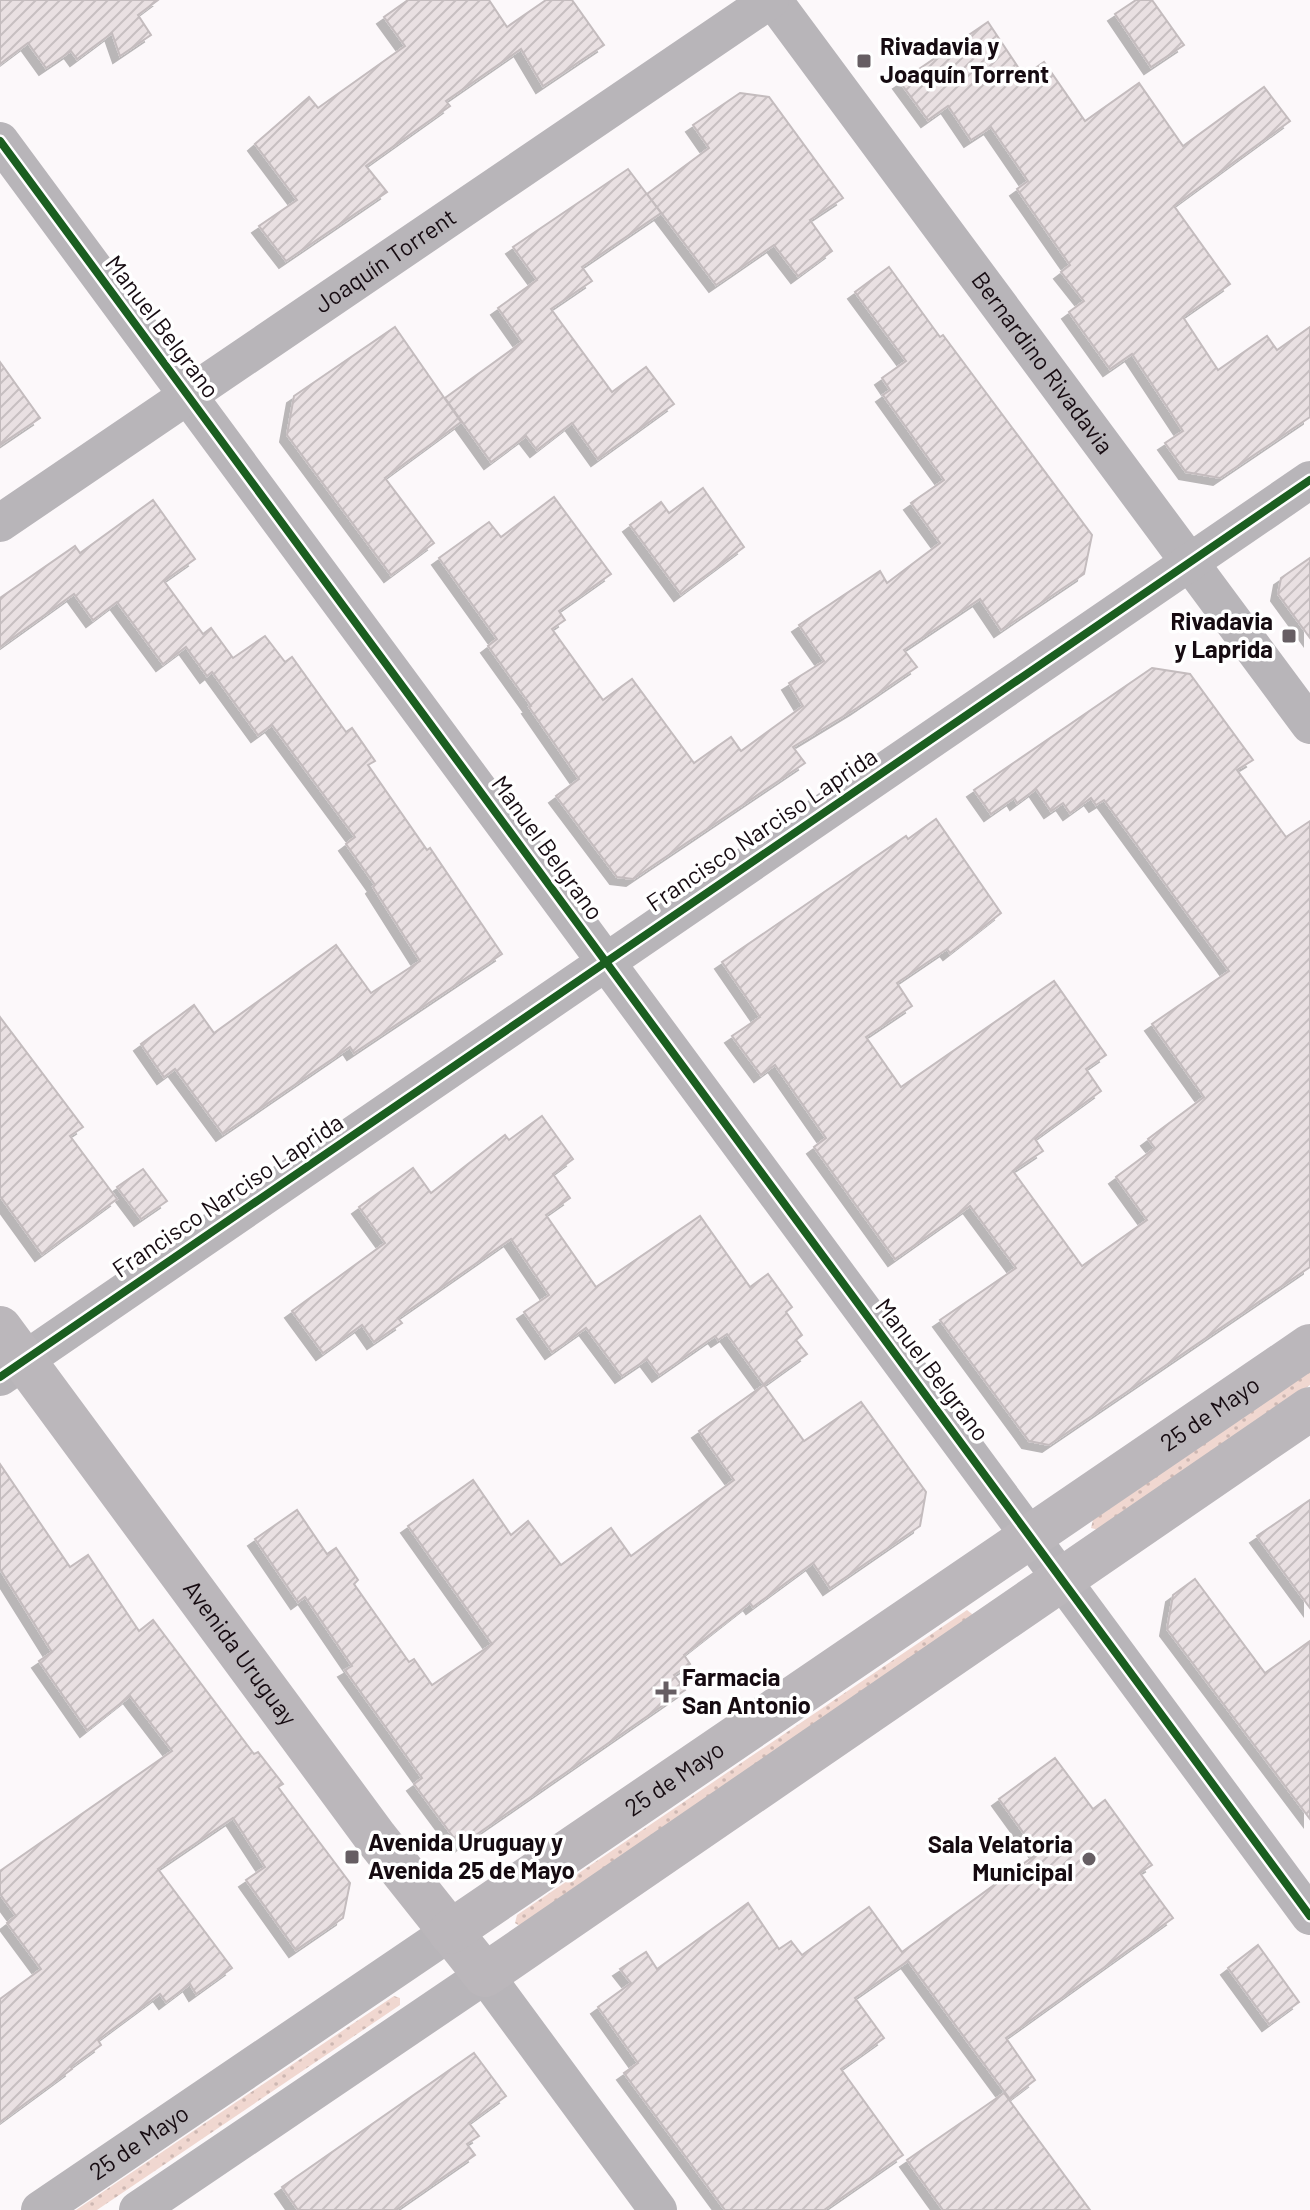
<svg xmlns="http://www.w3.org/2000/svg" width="1310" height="2210" viewBox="0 0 1310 2210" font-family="Barlow,sans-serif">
	<defs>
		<pattern id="grass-dots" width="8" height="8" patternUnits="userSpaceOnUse" patternTransform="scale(2)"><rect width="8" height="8" fill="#f0d7d0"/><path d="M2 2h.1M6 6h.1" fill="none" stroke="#cdb7b2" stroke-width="1.8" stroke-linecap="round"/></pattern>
		<pattern id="building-hatch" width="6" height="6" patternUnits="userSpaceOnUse" patternTransform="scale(2)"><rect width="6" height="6" fill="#e9e0e2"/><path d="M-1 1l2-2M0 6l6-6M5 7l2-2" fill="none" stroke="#c7bfc1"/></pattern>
		<filter id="shadow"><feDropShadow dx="-7" dy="7" stdDeviation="0" flood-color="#0004"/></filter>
	</defs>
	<rect width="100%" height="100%" fill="#fcf8fa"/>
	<g fill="url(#grass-dots)">
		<polygon points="1310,1371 1310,1385 1099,1530 1091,1528 1093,1520"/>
		<polygon points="967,1610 973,1615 520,1926 515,1923 517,1915"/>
		<polygon points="394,1996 400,1998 400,2005 97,2210 76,2210"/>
	</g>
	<g fill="url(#building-hatch)" stroke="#c4bcbe" stroke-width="2" filter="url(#shadow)">
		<polygon points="0,0 158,0 138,15 151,35 120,56 112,33 77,59 71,51 46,68 28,43 0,64"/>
		<polygon points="408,0 489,0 507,27 546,0 572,0 604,45 543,86 521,49 446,101 450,106 366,166 387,192 286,261 259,226 297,200 255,144 309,97 318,108 405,46 384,17"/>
		<polygon points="1136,0 1152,0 1184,45 1151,67 1115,14"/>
		<polygon points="988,22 1024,76 1044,62 1085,121 1139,83 1183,146 1264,87 1290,121 1174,206 1230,284 1183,317 1218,370 1267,336 1277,350 1310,327 1310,417 1220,478 1186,472 1165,443 1183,431 1132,354 1110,369 1069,312 1084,301 1061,272 1070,265 1017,189 1028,181 991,127 971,140 948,106 928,120 900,82"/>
		<polygon points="740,93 769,97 843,198 810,220 832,251 798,276 774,245 716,285 647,194 709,148 693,125"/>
		<polygon points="628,169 661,213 582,267 592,281 551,309 612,392 646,367 674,404 598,459 572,423 537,450 526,436 491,462 445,398 522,342 498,308 537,280 513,247"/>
		<polygon points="889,267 940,337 943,335 1092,535 1084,574 1001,630 980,599 904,650 917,667 857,708 793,747 805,763 633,879 617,877 556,796 579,779 529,707 531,706 488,646 497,639 439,558 489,522 501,537 554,497 611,574 559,611 565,620 552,629 603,700 632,679 694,763 731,737 741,751 803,706 789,683 824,661 799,625 880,571 887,583 940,543 911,503 944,480 883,395 890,390 882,378 906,361 855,292"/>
		<polygon points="395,327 461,422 385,478 434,543 391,575 287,435 294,396"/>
		<polygon points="0,362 40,418 0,445"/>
		<polygon points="703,488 744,547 681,594 630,525 661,502 669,513"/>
		<polygon points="153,500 195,559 164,581 203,634 211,628 233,658 265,636 285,662 292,657 346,732 352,728 375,761 368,765 427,850 430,848 502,954 354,1053 350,1047 223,1134 175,1069 164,1077 141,1044 194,1005 214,1033 336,945 371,993 420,961 373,887 375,885 346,844 355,837 272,725 258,735 212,672 207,676 186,647 163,664 117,602 93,620 74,594 0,647 0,598 75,546 80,553"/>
		<polygon points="1310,558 1310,638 1278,594 1281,578"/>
		<polygon points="1152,668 1190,674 1253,760 1237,770 1286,837 1310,821 1310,1267 1049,1445 1029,1441 940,1320 1016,1268 970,1206 895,1259 814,1147 826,1138 775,1065 761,1075 732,1036 760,1017 722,962 906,836 908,839 936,819 1001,913 950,953 947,949 897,983 912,1006 866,1037 901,1087 1054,981 1106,1055 1086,1069 1101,1091 1035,1139 1043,1151 1013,1171 1082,1266 1147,1220 1116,1177 1155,1148 1148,1139 1204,1097 1152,1024 1229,971 1104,800 1096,805 1091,798 1070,813 1063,803 1051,811 1036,789 1017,803 1014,798 991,814 974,790"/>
		<polygon points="0,1017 83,1127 70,1136 117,1199 42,1254 0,1196"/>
		<polygon points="542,1116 573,1159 553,1174 570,1198 546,1215 596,1287 700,1216 750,1287 768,1274 792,1307 786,1312 802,1335 796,1340 807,1354 764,1385 727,1334 718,1340 715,1336 659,1375 647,1359 622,1376 586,1328 552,1352 524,1312 549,1295 511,1239 398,1318 402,1323 374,1342 362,1325 323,1353 292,1311 385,1243 359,1207 413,1168 431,1193 505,1135 509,1140"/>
		<polygon points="143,1169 167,1201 141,1219 117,1187"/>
		<polygon points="764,1385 804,1441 861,1402 926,1492 920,1526 830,1588 813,1563 753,1607 750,1603 684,1655 690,1664 674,1675 685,1690 460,1846 414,1784 422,1778 345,1670 352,1666 305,1597 298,1602 255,1539 297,1510 327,1554 336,1548 358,1580 354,1584 409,1662 414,1659 432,1685 492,1644 408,1526 473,1480 511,1535 528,1521 561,1565 611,1528 631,1556 734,1480 699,1431"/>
		<polygon points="0,1464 70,1567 88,1555 139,1631 153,1620 254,1754 258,1752 283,1784 278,1787 350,1883 343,1918 296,1950 246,1880 265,1867 233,1818 158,1869 232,1968 196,1994 190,1984 166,2002 160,1994 98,2040 101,2045 71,2067 72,2069 0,2122 0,1999 41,1969 7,1923 16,1916 0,1894 0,1871 172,1751 130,1696 87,1730 39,1661 52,1652 0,1569"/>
		<polygon points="1310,1500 1310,1608 1257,1536"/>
		<polygon points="1195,1579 1265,1673 1310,1641 1310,1819 1167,1629 1173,1595"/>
		<polygon points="1055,1758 1093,1809 1105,1800 1152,1865 1140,1873 1173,1918 1006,2038 1035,2080 1010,2099 908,1961 855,1998 884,2038 841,2069 903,2155 824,2210 725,2210 624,2073 638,2063 598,2007 631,1983 620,1969 646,1952 657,1969 748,1903 779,1949 791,1941 802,1955 869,1907 902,1952 1038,1853 999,1799"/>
		<polygon points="1258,1945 1299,2002 1269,2024 1228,1968"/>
		<polygon points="474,2053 506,2096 469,2123 479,2136 467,2144 475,2155 396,2210 298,2210 282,2187"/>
		<polygon points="1004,2093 1090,2210 943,2210 907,2160"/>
	</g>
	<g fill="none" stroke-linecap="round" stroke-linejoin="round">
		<g stroke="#b8b5b9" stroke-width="38">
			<path id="s1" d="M773,0L1310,725"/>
			<polyline points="0,141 1310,1916"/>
			<path id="s2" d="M0,523L770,0"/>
			<polyline points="0,1377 1310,480"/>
			<path id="s3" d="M40,2210L450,1932"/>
			<polyline points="138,2210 485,1975 658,2210"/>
		</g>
		<g stroke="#bbb7bb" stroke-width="44">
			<path id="s4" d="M0,1328L376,1838L485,1975L1310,1409"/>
			<path id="s5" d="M450,1932L1310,1346"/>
		</g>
		<g stroke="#fff" stroke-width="13">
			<g id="cycleway">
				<polyline points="0,141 1310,1916"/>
				<polyline points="0,1377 1310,480"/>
			</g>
		</g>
		<use href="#cycleway" stroke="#1b5e20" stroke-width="8"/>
	</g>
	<g fill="#665e63" stroke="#fff" stroke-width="3">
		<rect x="856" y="53" width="16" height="16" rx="4"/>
		<rect x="1281" y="628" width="16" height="16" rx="4"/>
		<path d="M662 1680h8v8h8v8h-8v8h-8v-8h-8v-8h8z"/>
		<rect x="344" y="1849" width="16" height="16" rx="4"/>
		<circle cx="1089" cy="1859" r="8"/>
	</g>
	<g text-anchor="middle" stroke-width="7" stroke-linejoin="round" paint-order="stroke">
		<g font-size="24" font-weight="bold" fill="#160b11" stroke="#fff" text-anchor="start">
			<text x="880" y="55">Rivadavia y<tspan x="880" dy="28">Joaquín Torrent</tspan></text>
			<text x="1273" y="630" text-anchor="end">Rivadavia<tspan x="1273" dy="28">y Laprida</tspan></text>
			<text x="682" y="1686">Farmacia<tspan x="682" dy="28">San Antonio</tspan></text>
			<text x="368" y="1851">Avenida Uruguay y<tspan x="368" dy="28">Avenida 25 de Mayo</tspan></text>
			<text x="1073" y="1853" text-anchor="end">Sala Velatoria<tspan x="1073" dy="28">Municipal</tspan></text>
		</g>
		<g font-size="24" fill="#160b11" stroke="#fff">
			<text dy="8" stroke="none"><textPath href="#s2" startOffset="466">Joaquín Torrent</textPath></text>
			<text transform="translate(162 327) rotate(53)" y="8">Manuel Belgrano</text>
			<text dy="8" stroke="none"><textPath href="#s1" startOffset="452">Bernardino Rivadavia</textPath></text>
			<text transform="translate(762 830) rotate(-34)" y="8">Francisco Narciso Laprida</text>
			<text transform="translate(547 848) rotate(54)" y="8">Manuel Belgrano</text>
			<text transform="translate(228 1196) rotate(-34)" y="8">Francisco Narciso Laprida</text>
			<text transform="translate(932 1370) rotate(53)" y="8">Manuel Belgrano</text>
			<text dy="8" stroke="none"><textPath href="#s5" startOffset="920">25 de Mayo</textPath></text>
			<text dy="8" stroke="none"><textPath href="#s4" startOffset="404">Avenida Uruguay</textPath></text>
			<text dy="8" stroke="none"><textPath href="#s5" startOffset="272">25 de Mayo</textPath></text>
			<text dy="8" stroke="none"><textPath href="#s3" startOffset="120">25 de Mayo</textPath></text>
		</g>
	</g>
</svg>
